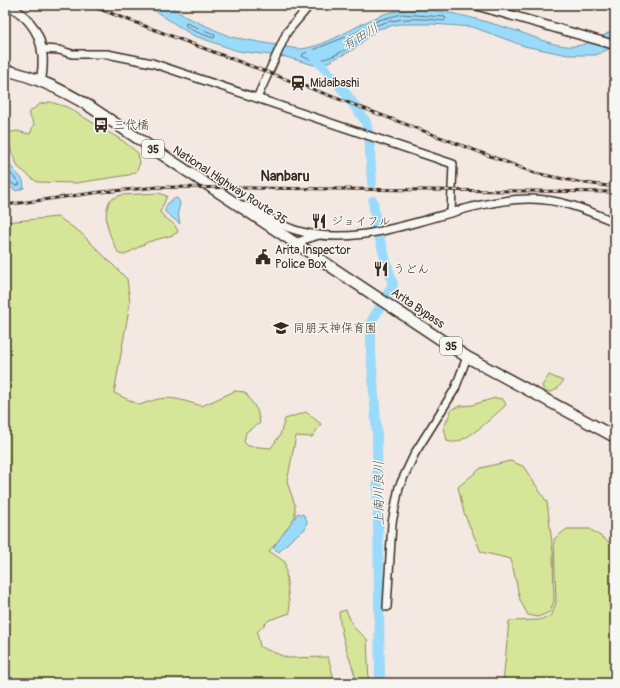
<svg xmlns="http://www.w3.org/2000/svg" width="620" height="688" viewBox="0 0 620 688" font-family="Pangolin,'Klee One',sans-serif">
	<rect width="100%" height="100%" fill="#f4e8e2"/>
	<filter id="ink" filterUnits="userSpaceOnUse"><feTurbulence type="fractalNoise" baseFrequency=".025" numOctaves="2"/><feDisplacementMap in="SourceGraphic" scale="8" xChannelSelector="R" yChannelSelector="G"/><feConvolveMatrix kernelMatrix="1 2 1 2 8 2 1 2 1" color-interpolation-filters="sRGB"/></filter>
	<g filter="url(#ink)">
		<g fill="#d6e699" stroke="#88885c">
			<polygon points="50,102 67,107 123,141 138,153 140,163 136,172 129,175 76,183 37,182 18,167 11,151 8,133 16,131 30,134 34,124 28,113 40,104"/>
			<path d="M159,193L167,196L160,212C166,221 175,221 178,232L173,235L148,242L124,255L119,254C110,237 101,218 110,200L121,195Z"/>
			<path d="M58,217L81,233L127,279L130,303L114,393L140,405C167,394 174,398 202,406L235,391L245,392L257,410L260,423L246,432L244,442L248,446L271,448L280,435L285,419L306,412L321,424L312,437L296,436L287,482L295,505V517L286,532L269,551L285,562L290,613L269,620L257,632L260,647L288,658L328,657L335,683H5V222Z"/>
			<path d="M549,375L563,381C558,389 554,393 545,392L542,386Z"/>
			<path d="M495,398L503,399L506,405C495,414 462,449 447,441L444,427L452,409L460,406L472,405Z"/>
			<polygon points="510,461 523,466 547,502 553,552 554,601 550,612 538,617 528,615 520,600 511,559 481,552 464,513 458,487 481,468"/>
			<polygon points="567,529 590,529 612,544 615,548 615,683 503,683 509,621 539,620 552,615 556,602 554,539"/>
			<path d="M346,610L354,628L367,639L369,683H357C350,656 341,641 339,612Z"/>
		</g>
		<g fill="#9adbfc" stroke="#7494a3">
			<path d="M146,5H169L186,17L231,37L298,49C322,49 355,26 377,17C394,8 418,10 437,11C463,14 494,24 520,32C537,38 557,48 576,46C590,44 603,36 615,29V46L596,55H568L524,46L473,27L432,24H399L378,29L351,51L326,63L314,65L286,57L238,51L192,35Z"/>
			<path d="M5,160L23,180L24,188L16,191C3,183 5,174 5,160Z"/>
			<path d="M177,198L180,203L178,212L180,224L165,212C165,205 170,199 177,198Z"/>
			<polygon points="298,513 304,515 307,521 305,529 295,536 279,552 273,548 275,545"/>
		</g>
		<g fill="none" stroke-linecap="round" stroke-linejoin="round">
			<g stroke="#617177" stroke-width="1">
				<path d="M402,14L445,17L446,19L444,21C423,18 397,17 377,25C372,28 367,33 363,37C347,49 322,68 302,56L303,54L353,34L379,20Z"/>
				<polygon points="186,23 214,34 215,37 213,38 194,31 186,26"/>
				<polyline points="5,167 20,184 16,186 5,179"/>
			</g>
			<g stroke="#9adbfc" stroke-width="10">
				<polyline points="312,54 344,91 366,122 369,136 372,183"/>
				<polyline points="373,201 377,230 393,285 388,293"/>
				<polyline points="380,683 377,434 371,353 371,322 380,307"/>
			</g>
			<g stroke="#3b2a1e" stroke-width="10">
				<g id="minor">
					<polyline points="42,49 59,50 72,54 107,54 152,63 453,164 451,213"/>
					<polyline points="257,98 287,32 310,5"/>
					<path d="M243,206L249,207C264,215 279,225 295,230C371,254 452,200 528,199C558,198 587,210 615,222"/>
					<polyline points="294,243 319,235"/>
					<polyline points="387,607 392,523 399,487 415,453 455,389 467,357"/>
				</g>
			</g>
			<g stroke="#3b2a1e" stroke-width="11">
				<g id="major">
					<path d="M8,5C38,22 47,46 41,80"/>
					<polyline points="475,5 615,45"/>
				</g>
			</g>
			<g stroke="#3b2a1e" stroke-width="13">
				<path id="highway" d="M5,70C36,77 61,89 89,106L467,357L615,437"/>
			</g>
			<use href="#minor" stroke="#f6f6f2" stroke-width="7"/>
			<use href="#major" stroke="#f6f6f2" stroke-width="8"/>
			<use href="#highway" stroke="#f6f6f2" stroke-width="10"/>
			<g stroke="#3b2a1e" stroke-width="3">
				<g id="rail">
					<polyline points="89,5 535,173 578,182 615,187"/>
					<polyline points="5,205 101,192 159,187 615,192"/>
				</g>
			</g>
			<use href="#rail" stroke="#f6f6f2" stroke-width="1.5" stroke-dasharray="4.5" stroke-linecap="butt"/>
		</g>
	</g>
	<defs>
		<g id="station-bare" transform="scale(1.2)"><path d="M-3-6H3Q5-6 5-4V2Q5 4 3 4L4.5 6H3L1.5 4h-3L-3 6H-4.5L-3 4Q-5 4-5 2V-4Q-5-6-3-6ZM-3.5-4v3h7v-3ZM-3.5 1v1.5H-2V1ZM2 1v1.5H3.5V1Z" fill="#3b2a1e" stroke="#f6f6f2" stroke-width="2.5" paint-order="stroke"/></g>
		<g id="bus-bare" transform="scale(1.2)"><path d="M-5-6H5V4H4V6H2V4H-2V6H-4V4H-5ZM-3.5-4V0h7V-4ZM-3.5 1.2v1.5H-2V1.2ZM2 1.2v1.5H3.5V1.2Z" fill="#3b2a1e" stroke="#f6f6f2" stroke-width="2.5" paint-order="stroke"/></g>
		<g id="restaurant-bare" transform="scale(1.2)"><path d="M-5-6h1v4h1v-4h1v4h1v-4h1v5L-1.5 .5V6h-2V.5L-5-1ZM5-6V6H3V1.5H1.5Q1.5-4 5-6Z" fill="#3b2a1e" stroke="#f6f6f2" stroke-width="2.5" paint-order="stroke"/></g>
		<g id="civic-bare" transform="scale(1.2)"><path d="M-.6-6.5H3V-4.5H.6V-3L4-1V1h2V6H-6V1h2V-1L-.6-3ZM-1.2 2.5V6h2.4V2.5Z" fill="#3b2a1e" stroke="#f6f6f2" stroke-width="2.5" paint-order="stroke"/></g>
		<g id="school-bare" transform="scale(1.2)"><path d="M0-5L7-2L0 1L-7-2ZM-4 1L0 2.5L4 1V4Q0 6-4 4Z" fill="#3b2a1e" stroke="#f6f6f2" stroke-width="2.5" paint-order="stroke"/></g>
	</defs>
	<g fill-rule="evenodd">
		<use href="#station-bare" x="298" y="83"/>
		<use href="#bus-bare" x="101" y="125"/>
		<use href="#restaurant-bare" x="319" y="221"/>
		<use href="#civic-bare" x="263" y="257"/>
		<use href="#restaurant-bare" x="381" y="269"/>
		<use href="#school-bare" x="281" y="328"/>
	</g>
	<g text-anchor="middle" stroke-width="3" stroke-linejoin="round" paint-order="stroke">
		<g fill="#f6f6f2" stroke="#73675e" stroke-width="1">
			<rect x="142" y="140" width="22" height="18" rx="3"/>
			<rect x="440" y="337" width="22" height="18" rx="3"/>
		</g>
		<g font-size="11" font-weight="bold" fill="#3b2a1e">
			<text x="153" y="153">35</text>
			<text x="451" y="350">35</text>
		</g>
		<g font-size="12" fill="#3b2a1e" stroke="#f6f6f2" text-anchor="start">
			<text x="310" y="87">Midaibashi</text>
			<text x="113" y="129">三代橋</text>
			<text x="331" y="225">ジョイフル</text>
			<text x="275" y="254">Arita Inspector<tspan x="275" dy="14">Police Box</tspan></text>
			<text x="393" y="273">うどん</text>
			<text x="293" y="332">同朋天神保育園</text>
		</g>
		<g font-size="12" fill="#3b2a1e" stroke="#f6f6f2">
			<text transform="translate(230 185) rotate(33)" y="4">National Highway Route 35</text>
			<text transform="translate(418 308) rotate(34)" y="4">Arita Bypass</text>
		</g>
		<g font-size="13" font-style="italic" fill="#535656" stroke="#f6f6f2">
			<text transform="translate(360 36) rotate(-31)" y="5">有田川</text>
			<text transform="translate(378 493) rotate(-91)" y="5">上南川良川</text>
		</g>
		<g font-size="14" font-weight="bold" fill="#3b2a1e" stroke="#f6f6f2">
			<text x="285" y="181">Nanbaru</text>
		</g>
	</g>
	<rect width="620" height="688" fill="none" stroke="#f6f6f2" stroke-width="20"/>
	<rect x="10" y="10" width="600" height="668" fill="none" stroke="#3b2a1e" stroke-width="1.5" filter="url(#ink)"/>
</svg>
